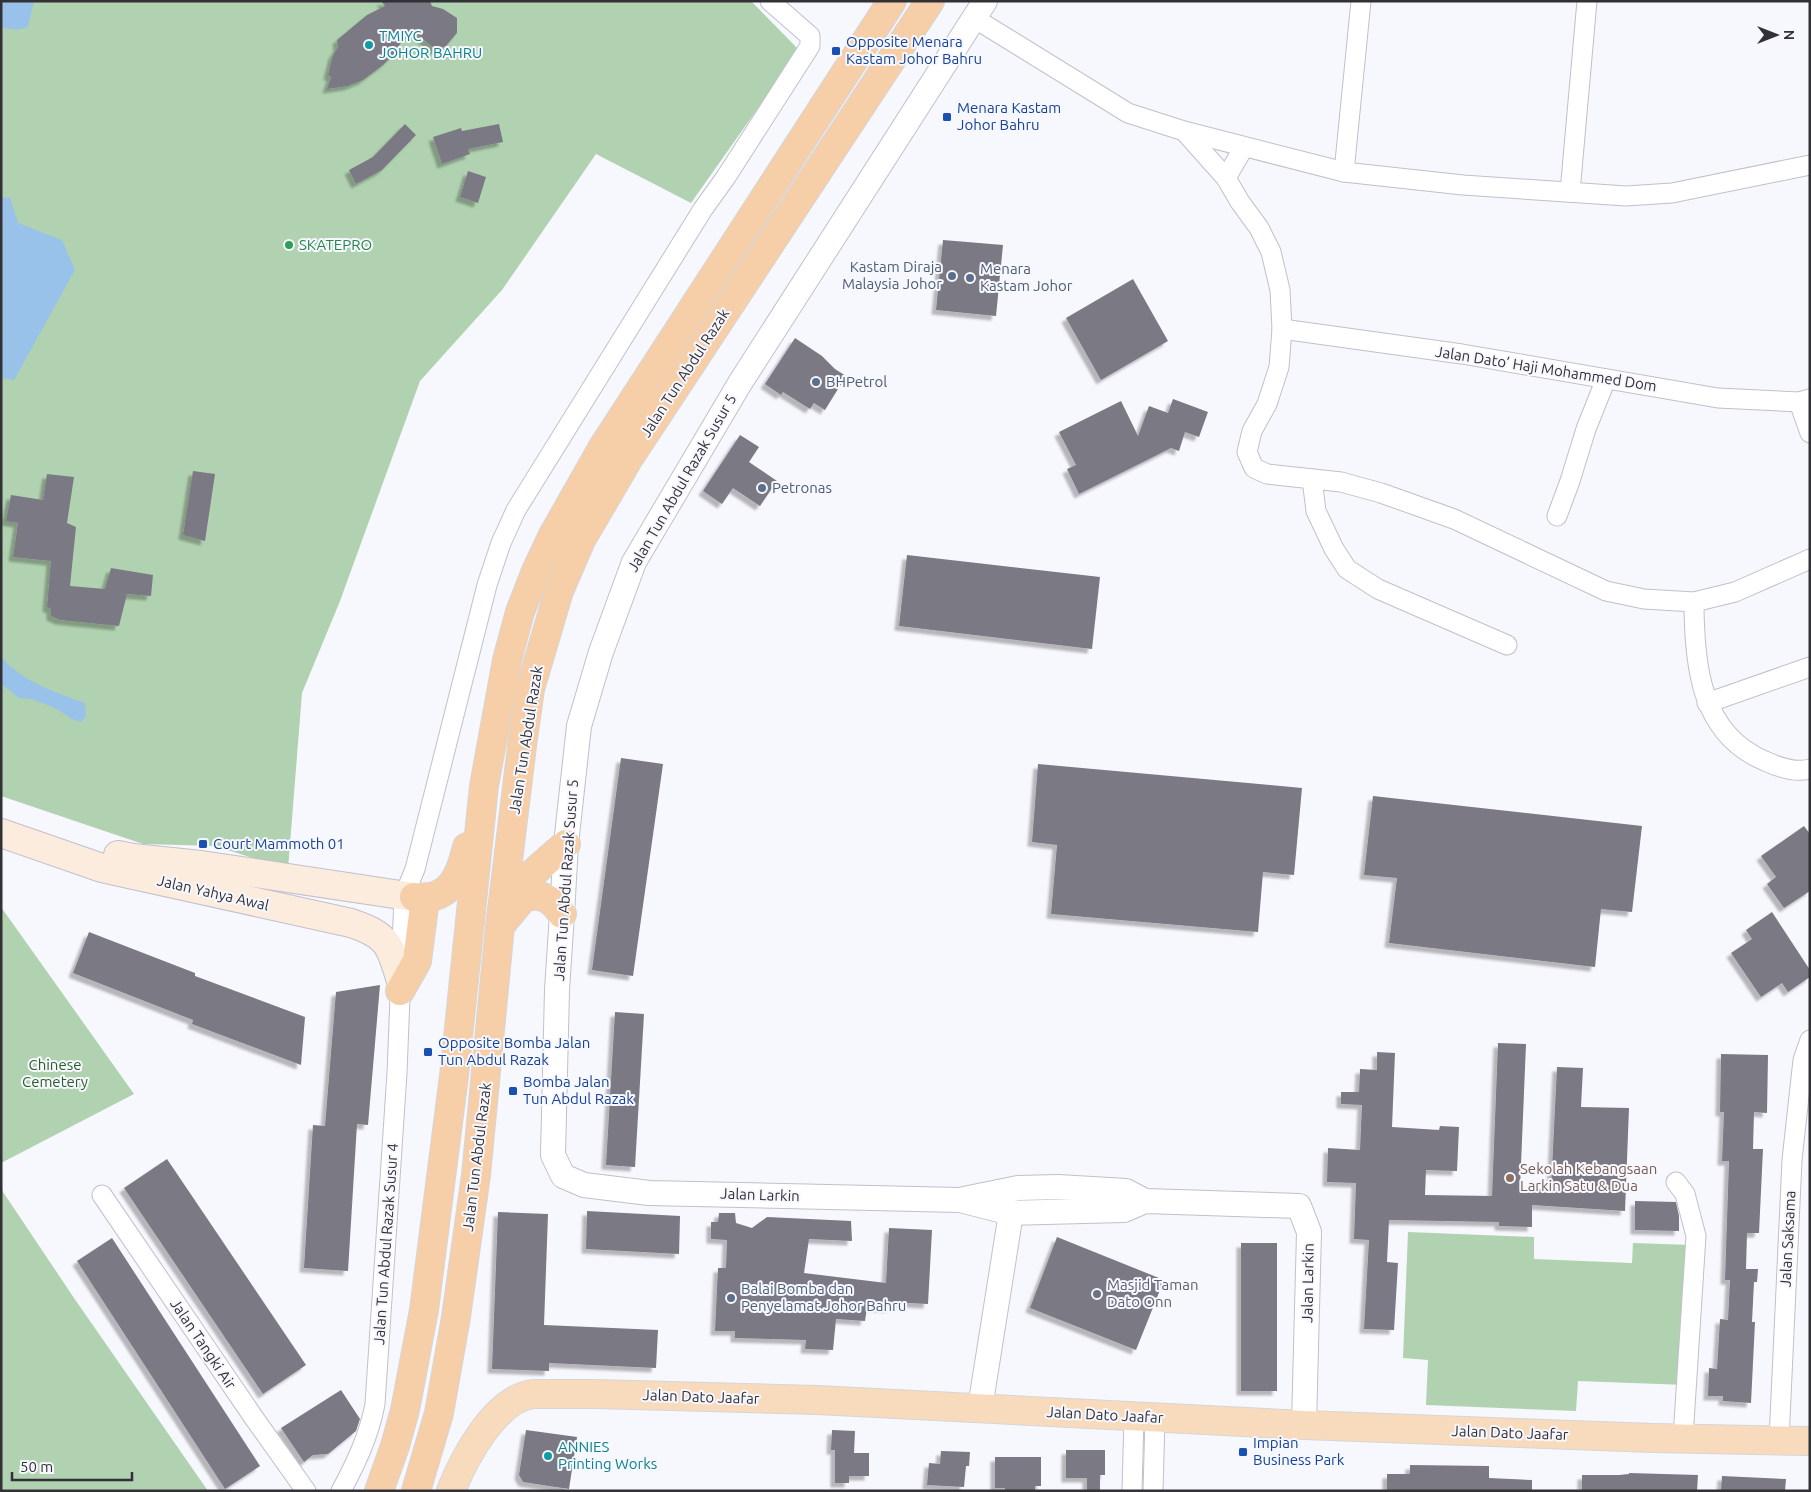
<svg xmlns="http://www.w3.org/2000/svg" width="1811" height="1492" viewBox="0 0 1811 1492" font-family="Ubuntu,sans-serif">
	<defs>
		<filter id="shadow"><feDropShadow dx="-4.5" dy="4.5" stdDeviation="1" flood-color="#0004"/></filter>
	</defs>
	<rect width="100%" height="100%" fill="#f7f7fe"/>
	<g fill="#b1d2b0">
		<polygon points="1,1 751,1 799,50 691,203 596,154 502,290 420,381 340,601 302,693 288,869 215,846 143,844 1,796"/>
		<polygon points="1,907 134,1094 1,1163"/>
		<polygon points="1,1184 3,1192 74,1298 208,1491 1,1491"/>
		<polygon points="1408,1232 1534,1237 1534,1259 1632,1263 1633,1243 1691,1245 1686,1385 1578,1381 1576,1411 1426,1405 1428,1360 1403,1358"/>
	</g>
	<g fill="#98c2e9">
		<path d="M1,1H34L28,26C19,32 11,29 1,27Z"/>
		<polygon points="1,197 10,198 18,223 62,240 75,270 14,380 1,378"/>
		<path d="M1,657C23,682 55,692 85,703L86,716L81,722L72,719L57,709L32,699L19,698L1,684Z"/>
	</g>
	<g fill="#7a7984" filter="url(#shadow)">
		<polygon points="381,1 430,1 432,6 443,9 457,18 457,33 446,46 436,50 418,35 410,34 403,39 394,54 383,65 363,80 348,86 327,89 331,77 328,75 333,55 338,47 337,40 367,15 385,6"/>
		<polygon points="405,124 416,135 382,170 356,184 349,170 373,157"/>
		<polygon points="499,124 503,142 468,149 470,154 442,164 433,137 461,128 462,131"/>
		<polygon points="468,171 486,177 478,203 460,197"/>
		<polygon points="943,240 1003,245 996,316 936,310"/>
		<polygon points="1133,279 1168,341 1101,380 1066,318"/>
		<polygon points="795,338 822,356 835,369 846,376 825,410 814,403 810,409 783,392 781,395 765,384"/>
		<polygon points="1173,399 1208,412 1199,437 1185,432 1179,451 1171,448 1079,494 1067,469 1076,465 1059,432 1121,401 1138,436 1149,406 1168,413"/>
		<polygon points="740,435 759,447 749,462 777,481 760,506 733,488 722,504 703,491"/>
		<polygon points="193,471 215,474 205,541 183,535"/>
		<polygon points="47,474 74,477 67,523 76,527 70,586 105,589 111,568 153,575 151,596 127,594 119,626 60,620 51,616 51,609 47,607 51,561 13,557 18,523 6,521 11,495 43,500"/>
		<polygon points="907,555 1100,577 1092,649 899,626"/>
		<polygon points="621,758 663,764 633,976 592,970"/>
		<polygon points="1038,764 1302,788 1294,875 1263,872 1258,932 1051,914 1057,845 1032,842"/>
		<polygon points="1373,796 1642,826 1632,912 1601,909 1595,967 1389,943 1397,878 1364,875"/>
		<polygon points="1804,826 1810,834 1810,891 1784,908 1767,884 1776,877 1761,856"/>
		<polygon points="1772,912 1810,970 1810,977 1788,992 1782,983 1761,997 1731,953 1752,939 1746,930"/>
		<polygon points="89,932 195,973 195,976 305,1017 301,1065 192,1024 193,1020 73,973"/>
		<polygon points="380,985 368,1125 357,1124 348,1271 304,1268 313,1125 325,1126 336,992"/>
		<polygon points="615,1012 644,1014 635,1167 606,1165"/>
		<polygon points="1498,1043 1526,1044 1520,1188 1551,1189 1557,1067 1583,1068 1581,1107 1629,1108 1625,1211 1532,1205 1532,1227 1499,1226 1499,1222 1389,1220 1387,1262 1398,1263 1394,1330 1364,1329 1369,1240 1354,1239 1356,1183 1327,1182 1328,1148 1360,1150 1362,1105 1341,1104 1341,1092 1359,1092 1360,1069 1377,1070 1377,1052 1395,1053 1392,1127 1439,1130 1440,1126 1459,1127 1457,1171 1426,1170 1425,1195 1492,1196"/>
		<polygon points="1721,1054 1768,1055 1767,1113 1754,1112 1753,1149 1763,1149 1759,1233 1747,1233 1746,1269 1758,1269 1757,1282 1754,1282 1752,1322 1755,1322 1751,1403 1723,1401 1723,1396 1708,1396 1709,1368 1717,1369 1720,1319 1728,1320 1730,1280 1725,1280 1729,1161 1722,1161 1724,1112 1720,1112"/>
		<polygon points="167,1159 306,1365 263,1394 124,1188"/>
		<polygon points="1635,1201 1676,1202 1679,1216 1679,1231 1635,1230"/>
		<polygon points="587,1211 680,1216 679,1254 586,1249"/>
		<polygon points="498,1212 548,1214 544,1325 658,1330 656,1368 549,1363 549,1371 492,1369"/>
		<polygon points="719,1213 735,1213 736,1223 752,1228 767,1217 851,1221 852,1241 809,1239 804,1273 886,1283 889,1228 932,1230 928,1304 891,1302 891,1308 867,1307 865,1321 836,1319 833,1350 805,1349 806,1340 735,1338 735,1331 715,1331 718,1268 726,1268 727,1240 711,1239 711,1222 718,1222"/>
		<polygon points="1057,1237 1164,1280 1136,1350 1030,1308"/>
		<polygon points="112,1238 260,1466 225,1489 77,1261"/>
		<rect x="1241" y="1243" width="36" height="148"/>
		<polygon points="341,1390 360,1419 356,1431 328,1454 313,1455 304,1462 281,1428"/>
		<polygon points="526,1430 577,1437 569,1489 523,1482 519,1475"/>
		<polygon points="832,1430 855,1431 854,1453 869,1453 869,1476 849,1476 849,1483 835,1483 835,1450 831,1450"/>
		<polygon points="1066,1450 1105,1450 1105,1475 1100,1475 1100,1491 1087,1491 1087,1478 1066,1478"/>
		<polygon points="941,1451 970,1452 969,1466 966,1466 964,1487 927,1485 929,1463 940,1464"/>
		<polygon points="995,1457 1041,1457 1041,1486 1035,1486 1035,1491 1005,1491 1005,1488 995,1488"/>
		<polygon points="1410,1465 1489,1466 1489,1478 1532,1480 1532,1491 1387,1491 1387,1474 1410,1474"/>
		<polygon points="1629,1473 1698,1475 1697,1491 1582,1491 1582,1475 1619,1475 1629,1474"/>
		<polygon points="1722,1476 1786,1479 1785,1491 1721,1491"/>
	</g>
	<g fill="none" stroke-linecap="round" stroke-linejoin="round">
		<g stroke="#c1c0cb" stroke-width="21">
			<g id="minor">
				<polyline points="974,18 1128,113 1184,131 1344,172 1463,185 1626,196 1672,193 1810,165"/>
				<polyline points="1184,131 1226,178 1240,202 1259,228 1271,252 1280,290 1282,329 1279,367 1267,404 1252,431 1247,452 1254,468 1267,474 1341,482 1381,493 1454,519 1606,591 1644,599 1694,602 1735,592 1810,559"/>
				<polyline points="1344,172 1361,1"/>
				<polyline points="1226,178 1244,147"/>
				<polyline points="1570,192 1587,1"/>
				<polyline points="1282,329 1462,354 1718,398 1799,402 1810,399"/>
				<polyline points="1799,402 1810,433"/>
				<polyline points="1312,479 1316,511 1334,549 1347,569 1378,589 1507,645"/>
				<polyline points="1557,516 1570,481 1586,429 1606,379"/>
				<path d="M1694,602C1694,664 1700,734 1765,761C1778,767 1796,773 1810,769"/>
				<polyline points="1707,703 1810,667"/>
				<polyline points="1676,1182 1685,1194 1696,1236 1683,1438"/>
				<polyline points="102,1195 254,1418 306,1491"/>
				<polyline points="1779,1440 1792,1160 1803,1060 1810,1040"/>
				<path d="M341,1491C356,1463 369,1436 375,1404L397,1073L404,896L415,869L487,585L501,543L516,510L703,209L726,177L810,46V36L770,1"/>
				<polyline points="1132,1491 1134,1417"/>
				<polyline points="1153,1491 1155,1419"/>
			</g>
		</g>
		<g stroke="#c1c0cb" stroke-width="26">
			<g id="tertiary">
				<polyline points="985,1 740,383 634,562 601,652 579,726 566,844 562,914 557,990 553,1155 563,1176 584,1185 649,1193 960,1200 1011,1213 1124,1210 1145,1201 1299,1206 1309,1232 1304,1425"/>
				<polyline points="964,1199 1018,1188 1058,1187 1126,1191 1145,1201"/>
				<polyline points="980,1408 1011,1213"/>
			</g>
		</g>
		<g stroke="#c1c0cb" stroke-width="30">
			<g id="secondary">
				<path d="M1,833L102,868L351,923C387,935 390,944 400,978"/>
				<polyline points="118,855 133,858 201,865 414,897"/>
			</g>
		</g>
		<g stroke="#d6d6d7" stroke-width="30">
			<path id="primary" d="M451,1491C464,1458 495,1399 533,1394H595L817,1400L1304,1425L1653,1438L1810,1441"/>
		</g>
		<g stroke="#d6d6d7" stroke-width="30">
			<g id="trunk">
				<path d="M414,897C450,902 460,876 467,847"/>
				<path d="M524,897C541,893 552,898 562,914"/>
				<polyline points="500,926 524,897 529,880 533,873 566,844"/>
				<polyline points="400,991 417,961 425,899"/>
				<polyline points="379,1491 395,1446 405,1410 424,1310 454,1076 484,786 507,660 520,612 536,571 553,535 603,447 892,1"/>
				<polyline points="416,1491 439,1413 456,1317 476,1175 500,926 522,746 530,689 559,591 581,540 629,458 930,1"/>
			</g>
		</g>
		<use href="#minor" stroke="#fff" stroke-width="19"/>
		<use href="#tertiary" stroke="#fff" stroke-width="24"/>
		<use href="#secondary" stroke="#fcecde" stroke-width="28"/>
		<use href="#primary" stroke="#f8dabd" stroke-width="28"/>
		<use href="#trunk" stroke="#f6cea7" stroke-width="28"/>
	</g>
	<g fill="#0f9aa8" stroke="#f7f7fe" stroke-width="2">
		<circle cx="369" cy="45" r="5"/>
		<circle cx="548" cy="1456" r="5"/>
	</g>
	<g fill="#1a4fb4" stroke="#f7f7fe" stroke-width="2">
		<rect x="831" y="46" width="10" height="10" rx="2.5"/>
		<rect x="942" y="112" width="10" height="10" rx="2.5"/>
		<rect x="198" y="839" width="10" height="10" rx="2.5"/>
		<rect x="423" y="1047" width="10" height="10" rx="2.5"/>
		<rect x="508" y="1086" width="10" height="10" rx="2.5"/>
		<rect x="1238" y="1447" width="10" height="10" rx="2.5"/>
	</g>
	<circle fill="#2e9e5b" stroke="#f7f7fe" stroke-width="2" cx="289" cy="245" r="5"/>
	<g fill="#5c6f8a" stroke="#f7f7fe" stroke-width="2">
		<circle cx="952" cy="276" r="5"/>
		<circle cx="970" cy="278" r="5"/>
		<circle cx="816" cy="382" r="5"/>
		<circle cx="762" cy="488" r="5"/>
		<circle cx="731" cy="1298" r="5"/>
	</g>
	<circle fill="#8d6e63" stroke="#f7f7fe" stroke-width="2" cx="1510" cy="1178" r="5"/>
	<circle fill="#6b7280" stroke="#f7f7fe" stroke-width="2" cx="1097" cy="1294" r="5"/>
	<g text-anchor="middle" stroke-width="4" stroke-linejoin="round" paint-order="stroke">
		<g font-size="15" fill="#0d838f" stroke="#f7f7fe" text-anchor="start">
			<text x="379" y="41">TMIYC<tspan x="379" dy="17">JOHOR BAHRU</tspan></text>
			<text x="558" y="1452">ANNIES<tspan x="558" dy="17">Printing Works</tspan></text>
		</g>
		<g font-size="15" fill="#164399" stroke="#f7f7fe" text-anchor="start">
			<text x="846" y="47">Opposite Menara<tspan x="846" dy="17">Kastam Johor Bahru</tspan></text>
			<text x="957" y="113">Menara Kastam<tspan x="957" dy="17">Johor Bahru</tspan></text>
			<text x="213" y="849">Court Mammoth 01</text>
			<text x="438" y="1048">Opposite Bomba Jalan<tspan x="438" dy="17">Tun Abdul Razak</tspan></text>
			<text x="523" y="1087">Bomba Jalan<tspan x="523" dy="17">Tun Abdul Razak</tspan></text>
			<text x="1253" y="1448">Impian<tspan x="1253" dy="17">Business Park</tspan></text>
		</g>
		<g font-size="15" fill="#27864d" stroke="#f7f7fe" text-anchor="start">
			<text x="299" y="250">SKATEPRO</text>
		</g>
		<g font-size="15" fill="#4e5e75" stroke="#f7f7fe" text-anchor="start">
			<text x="942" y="272" text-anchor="end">Kastam Diraja<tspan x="942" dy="17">Malaysia Johor</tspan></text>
			<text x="980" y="274">Menara<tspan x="980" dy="17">Kastam Johor</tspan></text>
			<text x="826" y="387">BHPetrol</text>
			<text x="772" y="493">Petronas</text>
			<text x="741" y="1294">Balai Bomba dan<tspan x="741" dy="17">Penyelamat Johor Bahru</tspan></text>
		</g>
		<g font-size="15" fill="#313136" stroke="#f7f7fe">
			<text transform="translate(1546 369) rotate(9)" y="5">Jalan Dato’ Haji Mohammed Dom</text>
			<text transform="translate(685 373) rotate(-57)" y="5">Jalan Tun Abdul Razak</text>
			<text transform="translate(682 483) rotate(-60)" y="5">Jalan Tun Abdul Razak Susur 5</text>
			<text transform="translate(526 740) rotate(-81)" y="5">Jalan Tun Abdul Razak</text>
			<text transform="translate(566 880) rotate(-86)" y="5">Jalan Tun Abdul Razak Susur 5</text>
			<text transform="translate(213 893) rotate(13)" y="5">Jalan Yahya Awal</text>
			<text transform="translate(477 1157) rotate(-83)" y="5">Jalan Tun Abdul Razak</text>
			<text transform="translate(760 1195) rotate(2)" y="5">Jalan Larkin</text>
			<text transform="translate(1788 1239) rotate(-87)" y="5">Jalan Saksama</text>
			<text transform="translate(386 1244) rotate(-86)" y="5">Jalan Tun Abdul Razak Susur 4</text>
			<text transform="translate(1308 1283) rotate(-89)" y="5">Jalan Larkin</text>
			<text transform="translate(203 1344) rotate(56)" y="5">Jalan Tangki Air</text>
			<text transform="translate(701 1397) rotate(2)" y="5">Jalan Dato Jaafar</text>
			<text transform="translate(1105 1415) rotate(3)" y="5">Jalan Dato Jaafar</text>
			<text transform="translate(1510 1433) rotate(2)" y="5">Jalan Dato Jaafar</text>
		</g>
		<g font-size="15" fill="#295f2a" stroke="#f7f7fe">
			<text x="55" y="1070">Chinese<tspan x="55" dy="17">Cemetery</tspan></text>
		</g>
		<g font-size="15" fill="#785e54" stroke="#f7f7fe" text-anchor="start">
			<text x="1520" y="1174">Sekolah Kebangsaan<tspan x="1520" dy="17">Larkin Satu &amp; Dua</tspan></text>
		</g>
		<g font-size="15" fill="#5b616d" stroke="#f7f7fe" text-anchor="start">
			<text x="1107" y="1290">Masjid Taman<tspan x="1107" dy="17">Dato Onn</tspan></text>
		</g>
	</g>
	<rect width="1811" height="1492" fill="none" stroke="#313136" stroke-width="5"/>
	<g transform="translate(1776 35) rotate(90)" stroke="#f7f7fe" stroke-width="4" paint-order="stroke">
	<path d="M0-4L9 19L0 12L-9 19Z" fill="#313136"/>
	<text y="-8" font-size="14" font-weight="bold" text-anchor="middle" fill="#313136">N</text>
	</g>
	<path d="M12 1472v8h120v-8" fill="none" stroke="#313136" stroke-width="2.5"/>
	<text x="20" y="1472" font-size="15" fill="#313136" stroke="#f7f7fe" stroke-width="4" paint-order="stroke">50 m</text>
</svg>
